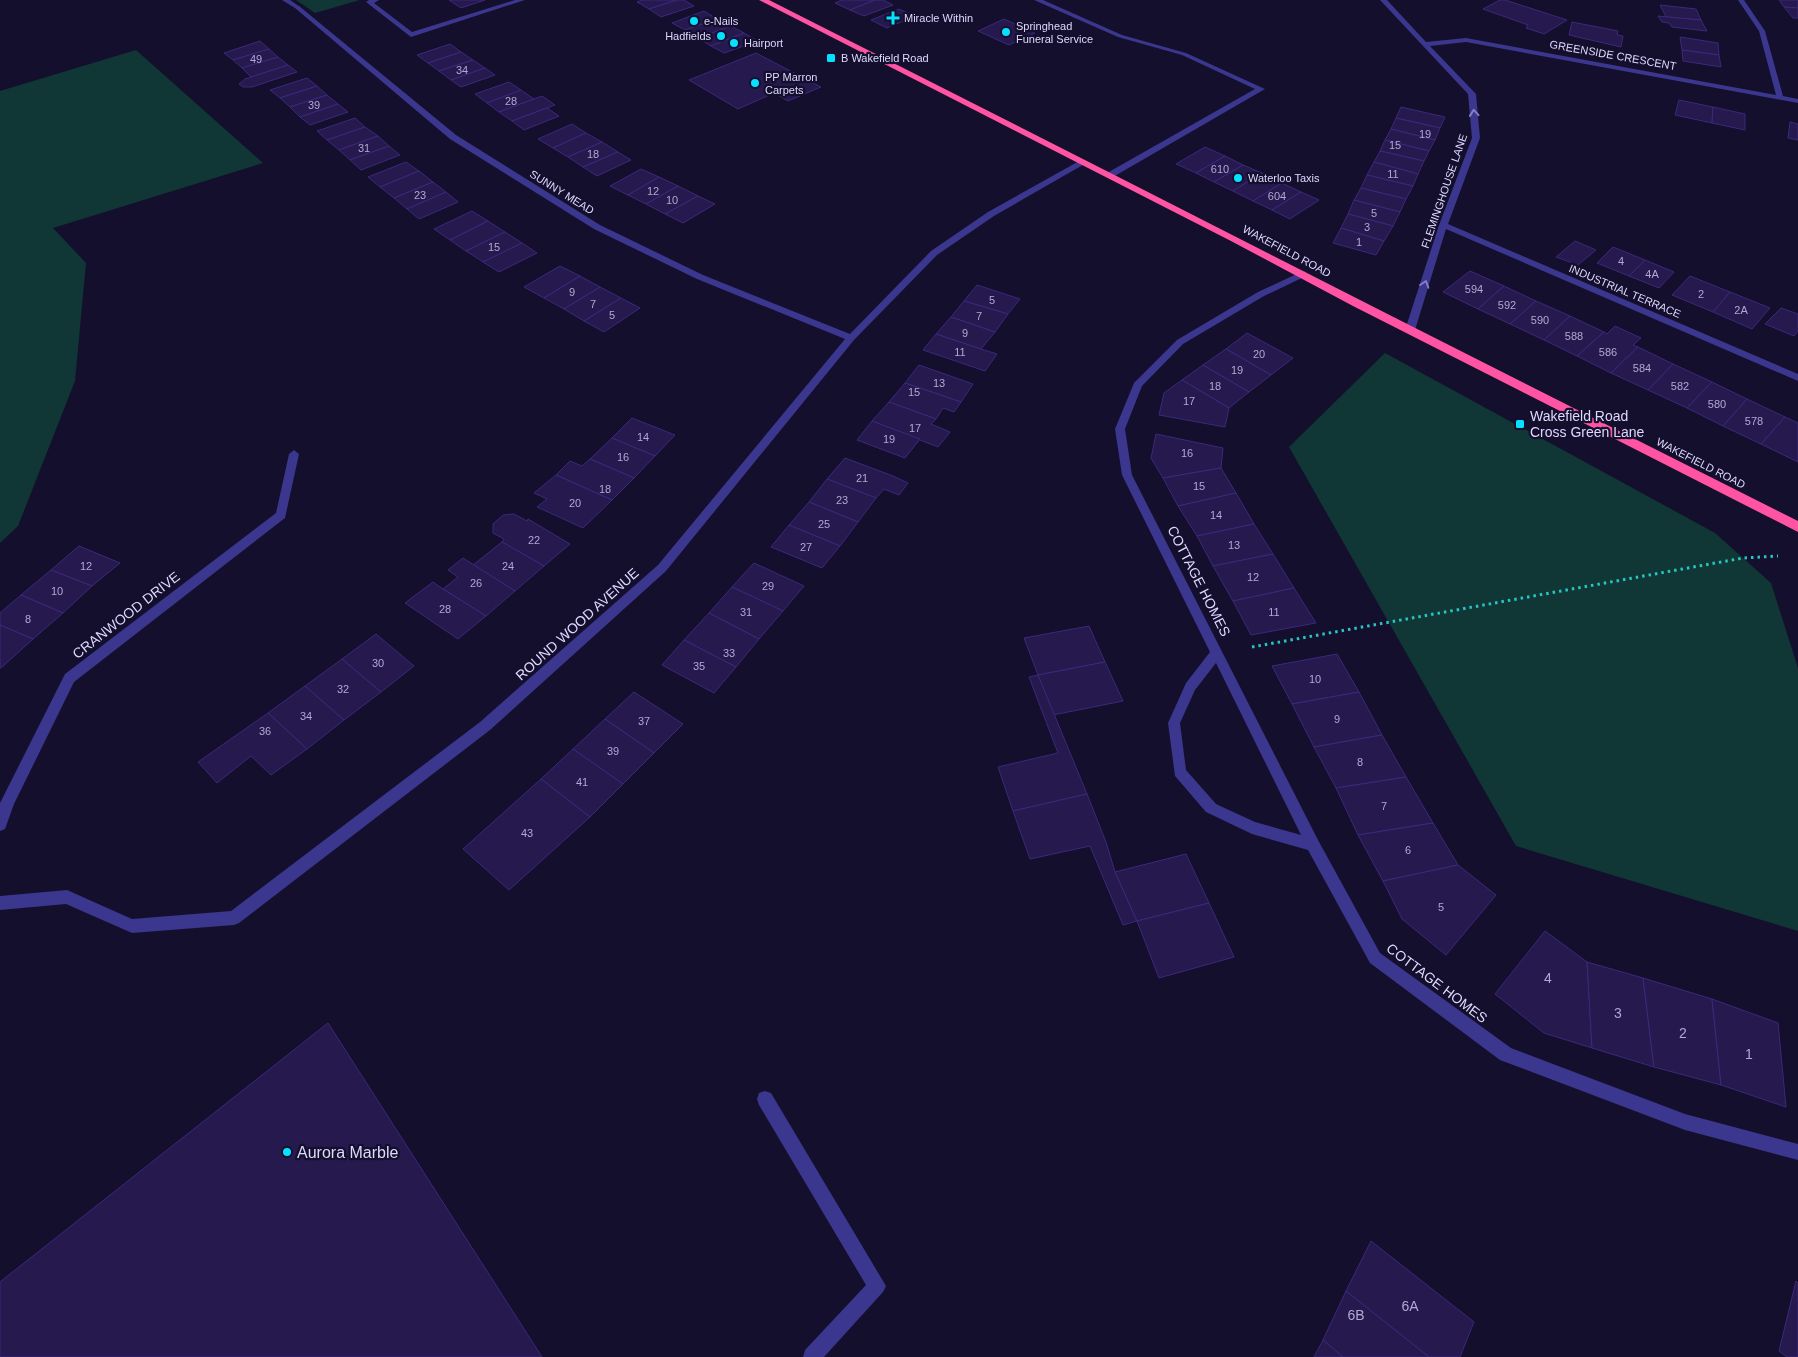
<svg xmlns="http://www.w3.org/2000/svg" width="1798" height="1357" viewBox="0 0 1798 1357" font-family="Helvetica,sans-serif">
	<rect width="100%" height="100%" fill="#140f2c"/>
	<g fill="#113636">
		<polygon points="296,0 360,0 315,13"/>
		<polygon points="136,50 263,163 53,228 86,263 75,381 18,526 0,543 0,91"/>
		<polygon points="1385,353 1715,533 1771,583 1798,668 1798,931 1516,846 1289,447"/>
	</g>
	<g fill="#25194e" stroke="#3b297c">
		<polygon points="449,0 485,0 461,8"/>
		<polygon points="642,0 677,0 649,9 637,2"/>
		<polygon points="677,0 684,0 694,6 661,17 649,9"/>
		<polygon points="842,0 875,0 850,10 835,3"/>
		<polygon points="875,0 883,0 893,5 864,16 850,10"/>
		<polygon points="1500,0 1505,0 1567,20 1544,34 1526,28 1528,25 1483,9"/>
		<polygon points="1779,0 1798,0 1798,8 1784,7"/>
		<polygon points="1660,5 1696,9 1701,20 1666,17"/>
		<polygon points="1784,7 1798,8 1798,18 1793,18"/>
		<polygon points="899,9 915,16 887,28 871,20"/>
		<polygon points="704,11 717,19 685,30 672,23"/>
		<polygon points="1658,16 1701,20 1707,31 1672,27 1669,23 1662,22"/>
		<polygon points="717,19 731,26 698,38 685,30"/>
		<polygon points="1004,19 1035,33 1009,45 978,31"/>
		<polygon points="1572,22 1618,31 1617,35 1623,36 1621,47 1569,35"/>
		<polygon points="731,26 744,33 711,46 698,38"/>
		<polygon points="744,33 758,41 724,53 711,46"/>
		<polygon points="1680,37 1718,43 1719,55 1682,50"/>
		<polygon points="260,41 269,49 233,60 224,53"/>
		<polygon points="450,44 461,52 428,63 417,55"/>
		<polygon points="269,49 278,57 242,68 233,60"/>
		<polygon points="1682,50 1719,55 1721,67 1683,61"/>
		<polygon points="461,52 473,60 439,71 428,63"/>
		<polygon points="756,53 821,87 788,101 774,93 738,109 689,80"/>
		<polygon points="278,57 288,65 251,77 242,68"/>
		<polygon points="473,60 485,68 451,80 439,71"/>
		<polygon points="288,65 297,72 252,87 243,87 239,84 245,79"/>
		<polygon points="485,68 495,75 461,87 451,80"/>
		<polygon points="307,78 317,86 280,98 270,90"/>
		<polygon points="509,82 521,90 487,103 475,94"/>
		<polygon points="317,86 327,95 290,107 280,98"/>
		<polygon points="521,90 534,99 499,112 487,103"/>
		<polygon points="327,95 338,104 300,117 290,107"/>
		<polygon points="542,96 555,105 512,121 499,112"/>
		<polygon points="1679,100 1713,107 1712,123 1675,115"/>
		<polygon points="338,104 348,112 310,125 300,117"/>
		<polygon points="1401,107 1445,117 1440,128 1396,118"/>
		<polygon points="1713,107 1745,114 1745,130 1712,123"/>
		<polygon points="547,108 559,116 524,130 512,121"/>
		<polygon points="355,118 365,127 327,140 317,131"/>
		<polygon points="1396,118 1440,128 1435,140 1391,129"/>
		<polygon points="1790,122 1798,124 1798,140 1788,138"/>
		<polygon points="572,124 586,133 553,148 538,139"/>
		<polygon points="365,127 378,136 339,150 327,140"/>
		<polygon points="1391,129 1435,140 1429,151 1385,140"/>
		<polygon points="586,133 602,142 568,157 553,148"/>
		<polygon points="378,136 389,146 350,160 339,150"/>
		<polygon points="1385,140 1429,151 1424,161 1380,151"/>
		<polygon points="602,142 618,152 583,167 568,157"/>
		<polygon points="389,146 400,155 361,170 350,160"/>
		<polygon points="1205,147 1225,156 1196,173 1176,164"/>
		<polygon points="1380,151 1424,161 1418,174 1374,162"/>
		<polygon points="618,152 631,160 597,176 583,167"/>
		<polygon points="1225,156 1243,165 1214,182 1196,173"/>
		<polygon points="406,162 419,171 380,187 368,177"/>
		<polygon points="1374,162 1418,174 1413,186 1367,175"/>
		<polygon points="1243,165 1262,173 1233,191 1214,182"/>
		<polygon points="641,169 659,177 628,195 610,186"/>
		<polygon points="419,171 433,182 394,198 380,187"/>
		<polygon points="1262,173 1282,183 1253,201 1233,191"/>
		<polygon points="1367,175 1413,186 1406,199 1361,188"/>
		<polygon points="659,177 678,186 646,204 628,195"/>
		<polygon points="433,182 446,192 407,209 394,198"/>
		<polygon points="1282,183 1301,192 1272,210 1253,201"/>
		<polygon points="678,186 698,196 665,214 646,204"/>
		<polygon points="1361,188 1406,199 1400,212 1354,200"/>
		<polygon points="446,192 458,202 419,219 407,209"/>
		<polygon points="1301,192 1319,200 1290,219 1272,210"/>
		<polygon points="698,196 715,204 683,223 665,214"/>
		<polygon points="1354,200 1400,212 1393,226 1348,214"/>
		<polygon points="472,211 488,221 450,240 434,229"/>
		<polygon points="1348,214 1393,226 1384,241 1341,228"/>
		<polygon points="488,221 505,232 466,251 450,240"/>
		<polygon points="1341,228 1384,241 1376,255 1333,243"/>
		<polygon points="505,232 522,243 483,262 466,251"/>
		<polygon points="1575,241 1596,250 1578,265 1556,257"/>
		<polygon points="522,243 537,253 499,272 483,262"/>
		<polygon points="1613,247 1645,260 1629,276 1597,263"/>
		<polygon points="1645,260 1674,272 1659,288 1629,276"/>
		<polygon points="560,266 580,276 544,298 524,287"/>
		<polygon points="1470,271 1504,286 1478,309 1443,292"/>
		<polygon points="580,276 600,287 564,309 544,298"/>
		<polygon points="1690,276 1730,292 1713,312 1672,295"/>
		<polygon points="977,285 1020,299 1008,314 964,301"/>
		<polygon points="1504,286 1536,301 1510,324 1478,309"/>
		<polygon points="600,287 621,298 584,321 564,309"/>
		<polygon points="1730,292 1770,308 1752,329 1713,312"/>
		<polygon points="621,298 640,308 604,332 584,321"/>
		<polygon points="964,301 1008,314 995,332 951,317"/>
		<polygon points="1536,301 1570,316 1544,340 1510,324"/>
		<polygon points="1781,308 1798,314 1798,331 1794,336 1765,324"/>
		<polygon points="1570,316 1604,332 1577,356 1544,340"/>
		<polygon points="951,317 995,332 981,349 936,334"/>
		<polygon points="1615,326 1641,338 1633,345 1638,347 1611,373 1577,356 1604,332 1607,334"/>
		<polygon points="1247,333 1293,358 1271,375 1226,349"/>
		<polygon points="936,334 981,349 997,354 985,371 923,350"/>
		<polygon points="1638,347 1673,364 1648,390 1611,373"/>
		<polygon points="1226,349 1271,375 1249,392 1203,365"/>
		<polygon points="1673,364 1712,382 1687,408 1648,390"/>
		<polygon points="919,365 973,384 961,402 905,383"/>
		<polygon points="1203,365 1249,392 1229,408 1182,380"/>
		<polygon points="1182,380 1229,408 1225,427 1159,415 1164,393"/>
		<polygon points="1712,382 1747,399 1723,426 1687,408"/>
		<polygon points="905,383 961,402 954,412 943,408 936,419 889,402"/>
		<polygon points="1747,399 1785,417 1761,444 1723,426"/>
		<polygon points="889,402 936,419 931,424 950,432 938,447 872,421"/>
		<polygon points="1785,417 1798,423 1798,462 1761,444"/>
		<polygon points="632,418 675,435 655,456 612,438"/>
		<polygon points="872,421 920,439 905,458 857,440"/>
		<polygon points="1156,434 1223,448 1221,468 1163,478 1151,458"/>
		<polygon points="612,438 655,456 634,478 590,459"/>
		<polygon points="845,458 893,476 908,483 899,495 884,489 876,498 827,479"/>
		<polygon points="590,459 634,478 612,500 556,475 570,461 582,466"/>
		<polygon points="1221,468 1236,493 1178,506 1163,478"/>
		<polygon points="556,475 612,500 583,528 537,507 547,499 534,493"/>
		<polygon points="827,479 876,498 858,522 809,502"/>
		<polygon points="1236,493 1254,524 1197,536 1178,506"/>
		<polygon points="809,502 858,522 840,546 789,525"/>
		<polygon points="514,514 527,521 528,519 570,544 544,566 502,542 504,539 493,533 493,524 503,515"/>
		<polygon points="1254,524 1273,554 1213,566 1197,536"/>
		<polygon points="789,525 840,546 822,568 771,547"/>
		<polygon points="502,542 544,566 515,591 473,565"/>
		<polygon points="79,546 120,563 92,586 51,570"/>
		<polygon points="1273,554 1294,588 1233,601 1213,566"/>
		<polygon points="463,558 515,591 486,616 443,589 458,577 448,570"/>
		<polygon points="754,563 804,586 783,611 732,587"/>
		<polygon points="51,570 92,586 63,613 21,595"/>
		<polygon points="433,582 443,589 486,616 458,639 405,603"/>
		<polygon points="732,587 783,611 759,639 709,613"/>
		<polygon points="1294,588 1316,623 1251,635 1233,601"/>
		<polygon points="21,595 63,613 33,639 0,625 0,613"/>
		<polygon points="709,613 759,639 736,667 684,640"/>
		<polygon points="0,625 33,639 1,668 0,668"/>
		<polygon points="1089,626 1105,662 1038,675 1024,638"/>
		<polygon points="376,634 414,666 381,692 342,659"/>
		<polygon points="684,640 736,667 714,693 662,665"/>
		<polygon points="1337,654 1359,692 1292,704 1272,666"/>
		<polygon points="342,659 381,692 344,720 305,686"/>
		<polygon points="1105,662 1123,701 1053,715 1038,675"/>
		<polygon points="1038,675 1087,794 1013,811 998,767 1058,753 1029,677"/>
		<polygon points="305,686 344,720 307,749 268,713"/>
		<polygon points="634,692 683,724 654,753 605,719"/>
		<polygon points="1359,692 1382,735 1314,747 1292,704"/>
		<polygon points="268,713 307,749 271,775 251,756 217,783 198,762"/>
		<polygon points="605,719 654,753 623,784 573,749"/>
		<polygon points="1382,735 1406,777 1336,788 1314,747"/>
		<polygon points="573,749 623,784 590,817 541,779"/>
		<polygon points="1406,777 1433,823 1358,835 1336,788"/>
		<polygon points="541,779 590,817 509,890 463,849"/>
		<polygon points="1087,794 1106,842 1115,872 1137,921 1123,925 1090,846 1030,859 1013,811"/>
		<polygon points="1433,823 1458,865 1383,881 1358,835"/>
		<polygon points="1186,854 1209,903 1137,921 1115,872"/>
		<polygon points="1458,865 1496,895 1446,955 1402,919 1383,881"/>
		<polygon points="1209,903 1234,957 1159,978 1137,921"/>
		<polygon points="1545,931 1587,962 1592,1048 1544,1033 1495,994"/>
		<polygon points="1587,962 1643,978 1654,1067 1592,1048"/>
		<polygon points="1643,978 1712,999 1721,1085 1654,1067"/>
		<polygon points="1712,999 1778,1023 1786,1107 1721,1085"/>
		<polygon points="328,1023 542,1357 0,1357 0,1282"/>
		<polygon points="1371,1241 1474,1322 1460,1357 1429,1357 1346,1291"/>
		<polygon points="1796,1281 1798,1283 1798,1357 1787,1357 1779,1351"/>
		<polygon points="1346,1291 1429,1357 1343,1357 1323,1340"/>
		<polygon points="1323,1340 1343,1357 1314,1357"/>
	</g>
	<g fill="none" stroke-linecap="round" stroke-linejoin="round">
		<polyline stroke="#26c7c0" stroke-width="3" stroke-dasharray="2.5 4" stroke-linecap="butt" points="1252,647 1743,558 1778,556"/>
		<g fill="#3b368e" fill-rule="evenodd">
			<polygon points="282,0 290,0 300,7 295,8"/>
			<polygon points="379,0 374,3 412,32 515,0 525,0 411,37 366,2 369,0"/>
			<polygon points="1034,0 1043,0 1122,35 1186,53 1265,89 1113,177 1107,177 1107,173 1255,89 1182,55 1118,37"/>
			<path d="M1303,271L1306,272V276L1264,296L1183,344L1142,386L1125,429L1132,475L1318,840L1380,953L1511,1048L1685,1114L1798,1144V1160L1685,1130L1500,1060L1370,963L1308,850L1252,834L1206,812L1175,776L1168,723L1186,683L1210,652L1122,475L1115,429L1134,383L1177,340L1258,292ZM1216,663L1301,835L1255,822L1216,804L1186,770L1180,723L1195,690Z"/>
			<polygon points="765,1091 771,1093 886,1286 883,1292 824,1357 803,1357 805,1350 866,1285 759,1105 757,1099 759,1093"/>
		</g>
		<g fill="#3b368e" fill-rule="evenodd">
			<polygon points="1380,0 1387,0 1426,42 1466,38 1776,95 1759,31 1738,0 1744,0 1765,31 1783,96 1798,99 1798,103 1466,42 1430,46 1476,94 1480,138 1448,224 1798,374 1798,381 1446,229 1415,330 1410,333 1407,332 1405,330 1439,225 1472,138 1468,94"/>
			<polygon points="295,6 299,6 456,135 600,225 703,275 850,334 931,251 988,212 1081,160 1088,162 994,216 937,255 854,340 666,571 490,730 239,923 234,925 132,933 66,904 0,910 0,896 67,890 132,919 231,911 480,722 658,565 845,339 697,279 594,229 450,139 295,8"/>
			<polygon points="294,450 299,454 285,518 74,682 14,804 5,829 0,831 0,803 65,674 276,513 289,454"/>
		</g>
		<path fill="#ff54a3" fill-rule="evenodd" d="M759,0H769C1112,173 1454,349 1798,521V532L1353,306L1231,241Z"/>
	</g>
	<defs><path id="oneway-chevron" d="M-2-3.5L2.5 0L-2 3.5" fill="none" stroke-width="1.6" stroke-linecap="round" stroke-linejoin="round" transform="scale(1.25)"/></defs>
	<g stroke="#847fc1">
		<use href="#oneway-chevron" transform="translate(1474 113) rotate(-95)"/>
		<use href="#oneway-chevron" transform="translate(1425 284) rotate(-72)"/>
	</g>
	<g fill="#05e1ff" stroke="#140f2c" stroke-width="2">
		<path d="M890.5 10.5h5v5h5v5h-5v5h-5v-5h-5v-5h5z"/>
		<circle cx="694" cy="21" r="5"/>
		<circle cx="1006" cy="32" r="5"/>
		<circle cx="721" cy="36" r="5"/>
		<circle cx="734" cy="43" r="5"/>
		<rect x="826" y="53" width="10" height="10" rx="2.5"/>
		<circle cx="755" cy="83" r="5"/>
		<circle cx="1238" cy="178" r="5"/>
		<rect x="1515" y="419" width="10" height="10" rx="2.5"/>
		<circle cx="287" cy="1152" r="5"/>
	</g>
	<g text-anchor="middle" stroke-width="4.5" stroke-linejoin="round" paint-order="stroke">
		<g font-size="11" fill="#ded9ff" stroke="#140f2c" text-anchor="start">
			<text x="904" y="22">Miracle Within</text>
			<text x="704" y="25">e-Nails</text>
			<text x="1016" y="30">Springhead<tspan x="1016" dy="13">Funeral Service</tspan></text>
			<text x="711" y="40" text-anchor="end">Hadfields</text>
			<text x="744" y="47">Hairport</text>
			<text x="841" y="62">B Wakefield Road</text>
			<text x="765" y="81">PP Marron<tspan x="765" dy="13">Carpets</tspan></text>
			<text x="1248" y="182">Waterloo Taxis</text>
		</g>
		<g font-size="11" fill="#ded9ff" stroke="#140f2c">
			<text transform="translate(1613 55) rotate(10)" y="4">GREENSIDE CRESCENT</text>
			<text transform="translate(1444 191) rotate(-71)" y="4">FLEMINGHOUSE LANE</text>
			<text transform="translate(562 192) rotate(32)" y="4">SUNNY MEAD</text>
			<text transform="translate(1287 251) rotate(28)" y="4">WAKEFIELD ROAD</text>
			<text transform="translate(1625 291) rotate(23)" y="4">INDUSTRIAL TERRACE</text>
			<text transform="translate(1701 463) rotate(27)" y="4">WAKEFIELD ROAD</text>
		</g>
		<g font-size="11" fill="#b0a9d3">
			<text x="256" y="63">49</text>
			<text x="462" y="74">34</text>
			<text x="511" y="105">28</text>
			<text x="314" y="109">39</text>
			<text x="1425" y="138">19</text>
			<text x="1395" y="149">15</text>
			<text x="364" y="152">31</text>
			<text x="593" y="158">18</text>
			<text x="1220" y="173">610</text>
			<text x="1393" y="178">11</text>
			<text x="653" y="195">12</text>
			<text x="420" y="199">23</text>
			<text x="1277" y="200">604</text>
			<text x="672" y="204">10</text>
			<text x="1374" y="217">5</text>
			<text x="1367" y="231">3</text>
			<text x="1359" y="246">1</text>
			<text x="494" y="251">15</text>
			<text x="1621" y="265">4</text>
			<text x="1652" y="278">4A</text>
			<text x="1474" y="293">594</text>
			<text x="572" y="296">9</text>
			<text x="1701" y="298">2</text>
			<text x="992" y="304">5</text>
			<text x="593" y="308">7</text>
			<text x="1507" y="309">592</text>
			<text x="1741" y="314">2A</text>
			<text x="612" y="319">5</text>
			<text x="979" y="320">7</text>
			<text x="1540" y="324">590</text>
			<text x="965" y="337">9</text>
			<text x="1574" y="340">588</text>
			<text x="960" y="356">11</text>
			<text x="1608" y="356">586</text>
			<text x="1259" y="358">20</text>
			<text x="1642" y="372">584</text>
			<text x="1237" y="374">19</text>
			<text x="939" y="387">13</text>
			<text x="1215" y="390">18</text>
			<text x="1680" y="390">582</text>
			<text x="914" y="396">15</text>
			<text x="1189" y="405">17</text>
			<text x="1717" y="408">580</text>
			<text x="1754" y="425">578</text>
			<text x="915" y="432">17</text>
			<text x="643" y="441">14</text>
			<text x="889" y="443">19</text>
			<text x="1187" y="457">16</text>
			<text x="623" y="461">16</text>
			<text x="862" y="482">21</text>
			<text x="1199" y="490">15</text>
			<text x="605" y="493">18</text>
			<text x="842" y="504">23</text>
			<text x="575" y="507">20</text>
			<text x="1216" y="519">14</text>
			<text x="824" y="528">25</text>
			<text x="534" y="544">22</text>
			<text x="1234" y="549">13</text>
			<text x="806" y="551">27</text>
			<text x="86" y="570">12</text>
			<text x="508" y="570">24</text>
			<text x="1253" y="581">12</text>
			<text x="476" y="587">26</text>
			<text x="768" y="590">29</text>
			<text x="57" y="595">10</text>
			<text x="445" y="613">28</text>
			<text x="746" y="616">31</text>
			<text x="1274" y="616">11</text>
			<text x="28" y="623">8</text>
			<text x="729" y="657">33</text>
			<text x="378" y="667">30</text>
			<text x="699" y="670">35</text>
			<text x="1315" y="683">10</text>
			<text x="343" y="693">32</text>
			<text x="306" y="720">34</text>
			<text x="1337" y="723">9</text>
			<text x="644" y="725">37</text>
			<text x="265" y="735">36</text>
			<text x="613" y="755">39</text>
			<text x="1360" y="766">8</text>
			<text x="582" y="786">41</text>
			<text x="1384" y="810">7</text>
			<text x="527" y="837">43</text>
			<text x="1408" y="854">6</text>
			<text x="1441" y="911">5</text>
		</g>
		<g font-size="14" fill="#ded9ff" stroke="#140f2c" text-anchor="start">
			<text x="1530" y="421">Wakefield Road<tspan x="1530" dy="16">Cross Green Lane</tspan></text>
		</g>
		<g font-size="14" fill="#ded9ff" stroke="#140f2c">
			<text transform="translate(1199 581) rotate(63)" y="5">COTTAGE HOMES</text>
			<text transform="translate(126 615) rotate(-38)" y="5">CRANWOOD DRIVE</text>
			<text transform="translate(577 624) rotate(-42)" y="5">ROUND WOOD AVENUE</text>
			<text transform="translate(1437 983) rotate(37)" y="5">COTTAGE HOMES</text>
		</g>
		<g font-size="14" fill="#b0a9d3">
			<text x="1548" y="983">4</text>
			<text x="1618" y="1018">3</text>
			<text x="1683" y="1038">2</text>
			<text x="1749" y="1059">1</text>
			<text x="1410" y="1311">6A</text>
			<text x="1356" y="1320">6B</text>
		</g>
		<g font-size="16" fill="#ded9ff" stroke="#140f2c" text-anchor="start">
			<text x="297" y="1158">Aurora Marble</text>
		</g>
	</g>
</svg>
